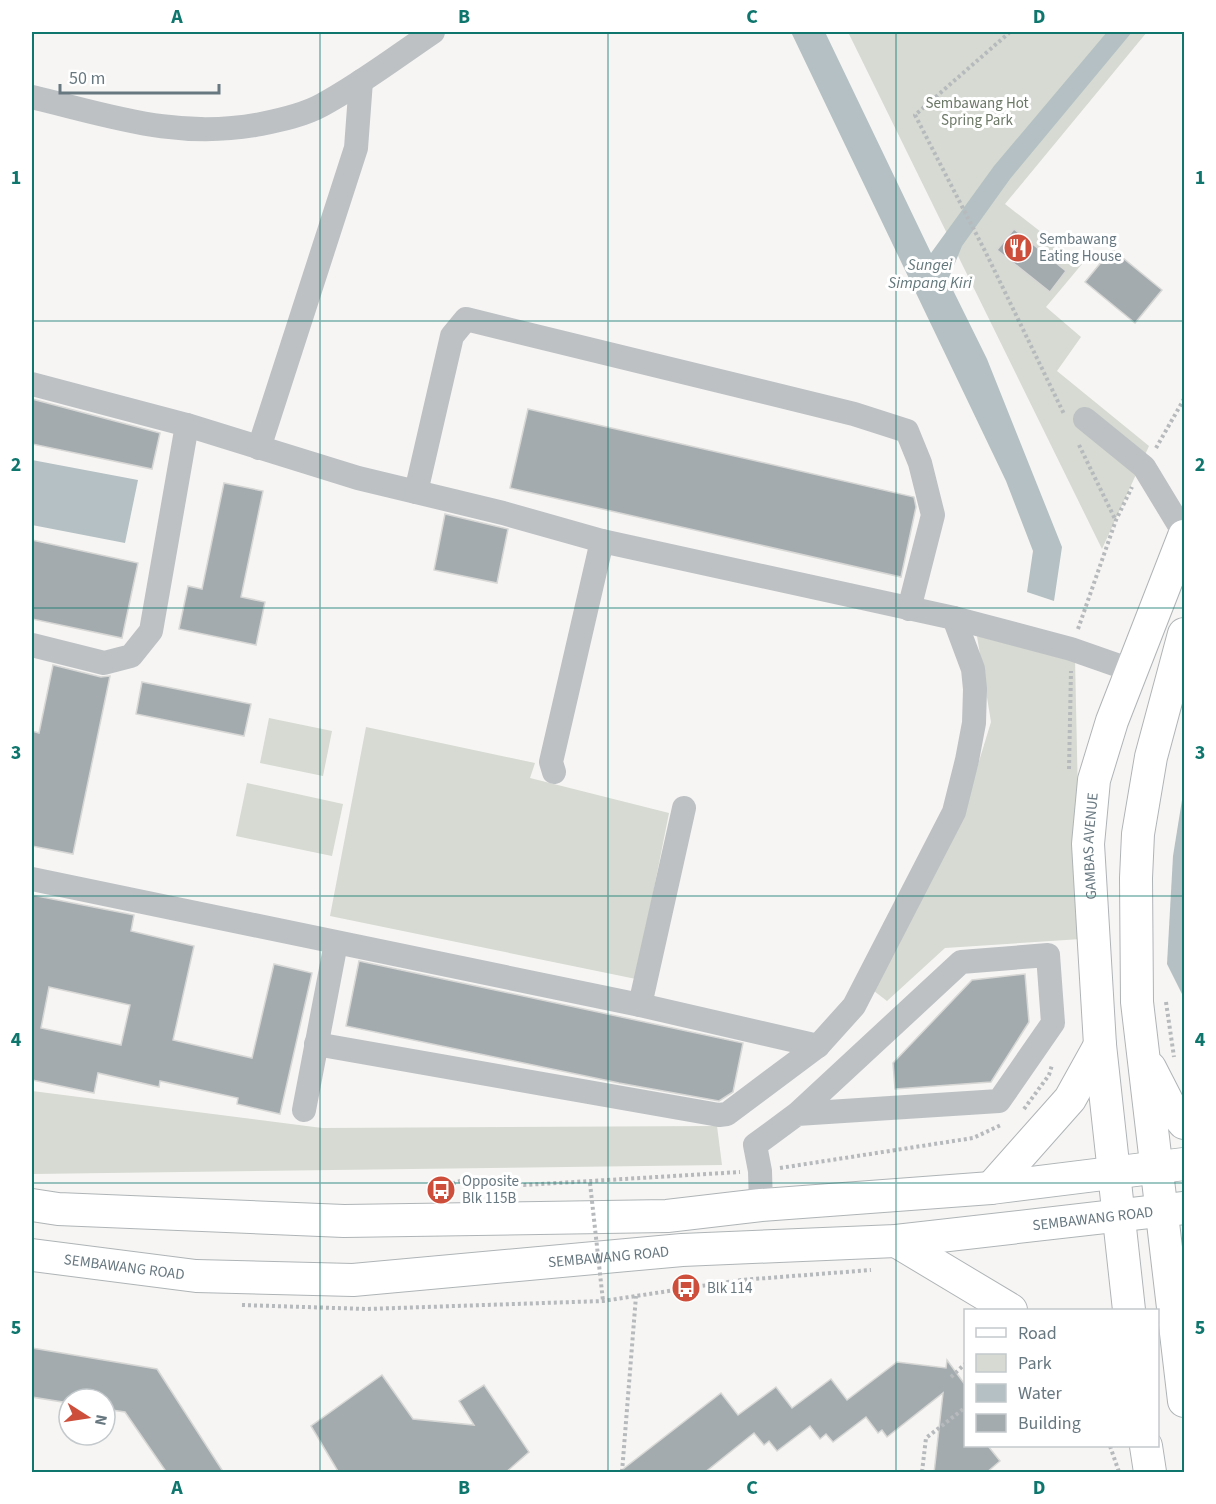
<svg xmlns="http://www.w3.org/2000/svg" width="1216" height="1504" viewBox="0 0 1216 1504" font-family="'Source Sans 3',sans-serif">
	<rect width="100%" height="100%" fill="#f6f5f3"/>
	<g fill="#d6dad2">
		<polygon points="848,32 1147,32 1005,204 1082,264 1046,307 1081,337 1057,371 1149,446 1102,549"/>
		<polygon points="977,636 1075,658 1081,939 945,948 887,1001 874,991 962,817 991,722"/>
		<polygon points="269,718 332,731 323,776 260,763"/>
		<polygon points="366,727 535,763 530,778 669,813 636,979 330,916"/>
		<polygon points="247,783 343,804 332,856 236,836"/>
		<polygon points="32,1091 322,1128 717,1126 722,1165 32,1174"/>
	</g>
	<g fill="#b4c0c3">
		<polygon points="791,32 825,32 931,253 994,166 1107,32 1132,32 1010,179 962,246 948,280 987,359 1062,547 1054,601 1027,592 1033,551 1006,481"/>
		<polygon points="32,460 138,480 125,543 32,525"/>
		<polygon points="1182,800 1184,803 1184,998 1167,964 1173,856"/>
	</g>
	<g fill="#a3abaf" stroke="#d7d7d5" stroke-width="1.5" fill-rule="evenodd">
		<polygon points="1014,229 1066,271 1050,292 997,250"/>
		<polygon points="1112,249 1162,290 1135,323 1085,282"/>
		<polygon points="32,399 160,433 152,469 32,444"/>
		<polygon points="528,409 914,497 916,507 901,577 510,488"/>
		<polygon points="224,483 263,491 241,597 265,602 256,645 179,629 188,586 202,589"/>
		<polygon points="445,514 508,529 497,583 434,570"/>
		<polygon points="32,540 138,563 122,638 32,619"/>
		<polygon points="53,665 101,677 110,676 73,854 32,846 32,731 39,733"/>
		<polygon points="142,682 251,704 244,736 136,714"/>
		<path d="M32,895L134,915L131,931L194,946L173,1040L252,1058L274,964L312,973L280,1114L237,1104L238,1098L160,1081L159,1087L98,1073L94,1093L32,1080ZM49,987L130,1005L121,1045L41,1028Z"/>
		<polygon points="359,961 743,1043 733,1092 719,1101 619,1083 346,1026"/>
		<polygon points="1025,974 1029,1022 991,1082 895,1089 893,1063 972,980"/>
		<polygon points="32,1348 157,1369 224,1473 167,1473 125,1412 105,1409 105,1399 69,1399 69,1403 32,1397"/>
		<polygon points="947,1360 966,1386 966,1446 988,1446 1000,1461 986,1473 934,1473 943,1393 887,1437 882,1430 878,1433 866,1417 833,1442 826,1434 820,1439 810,1426 777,1451 769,1441 764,1445 754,1433 704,1473 618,1473 721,1393 738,1415 776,1387 792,1408 831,1379 847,1400 897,1362 946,1368"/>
		<polygon points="382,1375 413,1419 474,1425 459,1401 484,1385 529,1452 505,1473 339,1473 311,1426"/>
	</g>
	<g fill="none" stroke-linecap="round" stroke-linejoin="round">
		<g stroke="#afb4b6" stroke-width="34">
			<g id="major">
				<polyline points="1184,634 1151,757 1138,834 1136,878 1137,1002 1184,1401"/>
				<polyline points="1150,1068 1169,1105 1184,1123"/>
				<polyline points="991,1188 1070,1099 1100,1045"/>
				<polyline points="32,1205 58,1209 344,1221 667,1216 761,1205 991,1188 1184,1164"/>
				<polyline points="896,1241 1011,1310"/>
				<path id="s1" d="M32,1255L196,1276L353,1280L682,1250L896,1241L1184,1208"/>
				<path id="s2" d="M1129,1310L1100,1045L1088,844L1094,780L1112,721L1184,536"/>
				<polyline points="1146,1446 1150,1472"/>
			</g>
		</g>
		<g stroke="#b7babc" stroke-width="4" stroke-dasharray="3 3" stroke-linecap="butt">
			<polyline points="1010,32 915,115 986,253 1064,414"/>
			<polyline points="1079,445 1115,519"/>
			<polyline points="1156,448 1184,399"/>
			<polyline points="1078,629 1116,520 1132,487"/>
			<polyline points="1069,769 1071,671"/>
			<polyline points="1166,1002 1174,1057"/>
			<polyline points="1024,1109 1049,1075 1052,1065"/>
			<polyline points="780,1168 973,1138 1001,1125"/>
			<polyline points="430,1192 465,1179 524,1185 740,1172"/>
			<polyline points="242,1305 367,1309 603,1301 741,1280 871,1270"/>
			<polyline points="951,1377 966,1363"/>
			<polyline points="1110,1446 1119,1472"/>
			<polyline points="622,1472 636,1296"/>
			<polyline points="922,1472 926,1438 966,1407"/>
		</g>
		<g stroke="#bdc1c4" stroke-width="24">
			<path d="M32,97C111,116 178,140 261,124C281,120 304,115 322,105C361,84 396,57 433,32"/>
			<polyline points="32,384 187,425 358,478 503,513 602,541 954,618 1071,649 1131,670"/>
			<polyline points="1085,419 1144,467 1184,533"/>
			<polyline points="259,448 356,148 361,81"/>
			<polyline points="416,492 452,336 466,319 854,414 907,431 920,463 933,515 909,609"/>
			<polyline points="32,645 104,663 131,656 151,631 187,425"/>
			<polyline points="554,772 551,762 602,541"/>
			<polyline points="32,879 640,1005 818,1046"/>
			<polyline points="640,1005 684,808"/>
			<polyline points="316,1044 719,1115 727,1114 818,1046 854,1006 954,812 967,760 974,723 975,689 973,669 954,618"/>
			<polyline points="304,1110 336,943"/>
			<polyline points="761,1205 760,1171 755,1145 797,1114 961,962 1048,955 1053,1023 999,1101 797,1114"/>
		</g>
		<use href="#major" stroke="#fff" stroke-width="32"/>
		<polyline stroke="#b7babc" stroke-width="4" stroke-dasharray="3 3" stroke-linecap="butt" points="590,1183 603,1301"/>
	</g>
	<path fill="none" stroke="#0f766e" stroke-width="1.5" stroke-opacity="0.55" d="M320,32V1472M608,32V1472M896,32V1472M32,321H1184M32,608H1184M32,896H1184M32,1183H1184"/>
	<defs>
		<g id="restaurant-disc" transform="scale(1.5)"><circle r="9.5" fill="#cd4f3b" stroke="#fff"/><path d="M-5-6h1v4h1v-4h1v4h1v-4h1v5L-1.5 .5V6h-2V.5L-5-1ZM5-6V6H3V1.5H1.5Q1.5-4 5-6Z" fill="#fff"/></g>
		<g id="bus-disc" transform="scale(1.5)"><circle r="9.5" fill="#cd4f3b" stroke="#fff"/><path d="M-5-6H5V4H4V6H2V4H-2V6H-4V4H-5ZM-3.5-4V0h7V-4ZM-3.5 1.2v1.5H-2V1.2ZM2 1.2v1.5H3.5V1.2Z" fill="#fff"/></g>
	</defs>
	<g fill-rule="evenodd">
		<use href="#restaurant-disc" x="1018" y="248"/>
		<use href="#bus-disc" x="441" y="1190"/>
		<use href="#bus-disc" x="686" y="1288"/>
	</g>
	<g text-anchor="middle" stroke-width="6" stroke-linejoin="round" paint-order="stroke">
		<g font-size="15" fill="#6c7866" stroke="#fff">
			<text x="977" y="108">Sembawang Hot<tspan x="977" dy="17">Spring Park</tspan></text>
		</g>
		<g font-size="15" fill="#687880" stroke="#fff" text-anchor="start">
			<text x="1039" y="244">Sembawang<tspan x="1039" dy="17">Eating House</tspan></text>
			<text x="462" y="1186">Opposite<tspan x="462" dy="17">Blk 115B</tspan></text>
			<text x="707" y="1293">Blk 114</text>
		</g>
		<g font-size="15" fill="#687880" stroke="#fff">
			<text dy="5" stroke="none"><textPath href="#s2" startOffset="466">GAMBAS AVENUE</textPath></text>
			<text dy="5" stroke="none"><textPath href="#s1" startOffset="1065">SEMBAWANG ROAD</textPath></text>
			<text dy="5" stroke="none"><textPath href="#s1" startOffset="579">SEMBAWANG ROAD</textPath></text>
			<text dy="5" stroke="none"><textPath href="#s1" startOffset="93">SEMBAWANG ROAD</textPath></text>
		</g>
		<g font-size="16" font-style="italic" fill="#64787c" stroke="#fff">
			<text x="930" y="270">Sungei<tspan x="930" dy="18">Simpang Kiri</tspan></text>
		</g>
	</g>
	<rect width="1216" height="1504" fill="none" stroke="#ffffff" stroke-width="66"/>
	<rect x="964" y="1309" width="195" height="138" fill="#ffffff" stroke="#c3c9cc" stroke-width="1.5"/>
	<rect x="976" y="1328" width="30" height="9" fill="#ffffff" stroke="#c3c9cc" stroke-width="1.5"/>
	<text x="1018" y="1339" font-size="18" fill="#687880">Road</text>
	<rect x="976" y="1354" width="30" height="18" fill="#d6dad2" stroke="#c3c9cc" stroke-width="1.5"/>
	<text x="1018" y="1369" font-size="18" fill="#687880">Park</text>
	<rect x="976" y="1384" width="30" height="18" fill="#b4c0c3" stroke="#c3c9cc" stroke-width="1.5"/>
	<text x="1018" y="1399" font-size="18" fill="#687880">Water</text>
	<rect x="976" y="1414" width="30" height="18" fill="#a3abaf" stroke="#c3c9cc" stroke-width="1.5"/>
	<text x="1018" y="1429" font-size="18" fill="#687880">Building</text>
	<g transform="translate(87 1417) rotate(102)"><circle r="28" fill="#ffffff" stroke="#c3c9cc" stroke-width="1.5"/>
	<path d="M0-4.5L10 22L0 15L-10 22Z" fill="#cd4f3b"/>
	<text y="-9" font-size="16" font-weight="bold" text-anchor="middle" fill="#687880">N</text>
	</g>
	<path d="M60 84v9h159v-9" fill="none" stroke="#687880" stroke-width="3"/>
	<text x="69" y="84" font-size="18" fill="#687880" stroke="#ffffff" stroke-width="4.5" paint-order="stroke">50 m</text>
	<rect x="33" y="33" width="1150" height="1438" fill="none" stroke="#0f766e" stroke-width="2"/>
	<g font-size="20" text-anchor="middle" font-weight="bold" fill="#0f766e">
		<text x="177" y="23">A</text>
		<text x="464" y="23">B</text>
		<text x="752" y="23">C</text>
		<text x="1039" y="23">D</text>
		<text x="16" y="184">1</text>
		<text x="1200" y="184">1</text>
		<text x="16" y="471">2</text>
		<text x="1200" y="471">2</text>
		<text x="16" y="759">3</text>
		<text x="1200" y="759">3</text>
		<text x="16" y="1046">4</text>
		<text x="1200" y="1046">4</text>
		<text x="16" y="1334">5</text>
		<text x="1200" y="1334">5</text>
		<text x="177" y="1494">A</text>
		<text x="464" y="1494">B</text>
		<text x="752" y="1494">C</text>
		<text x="1039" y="1494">D</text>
	</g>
</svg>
